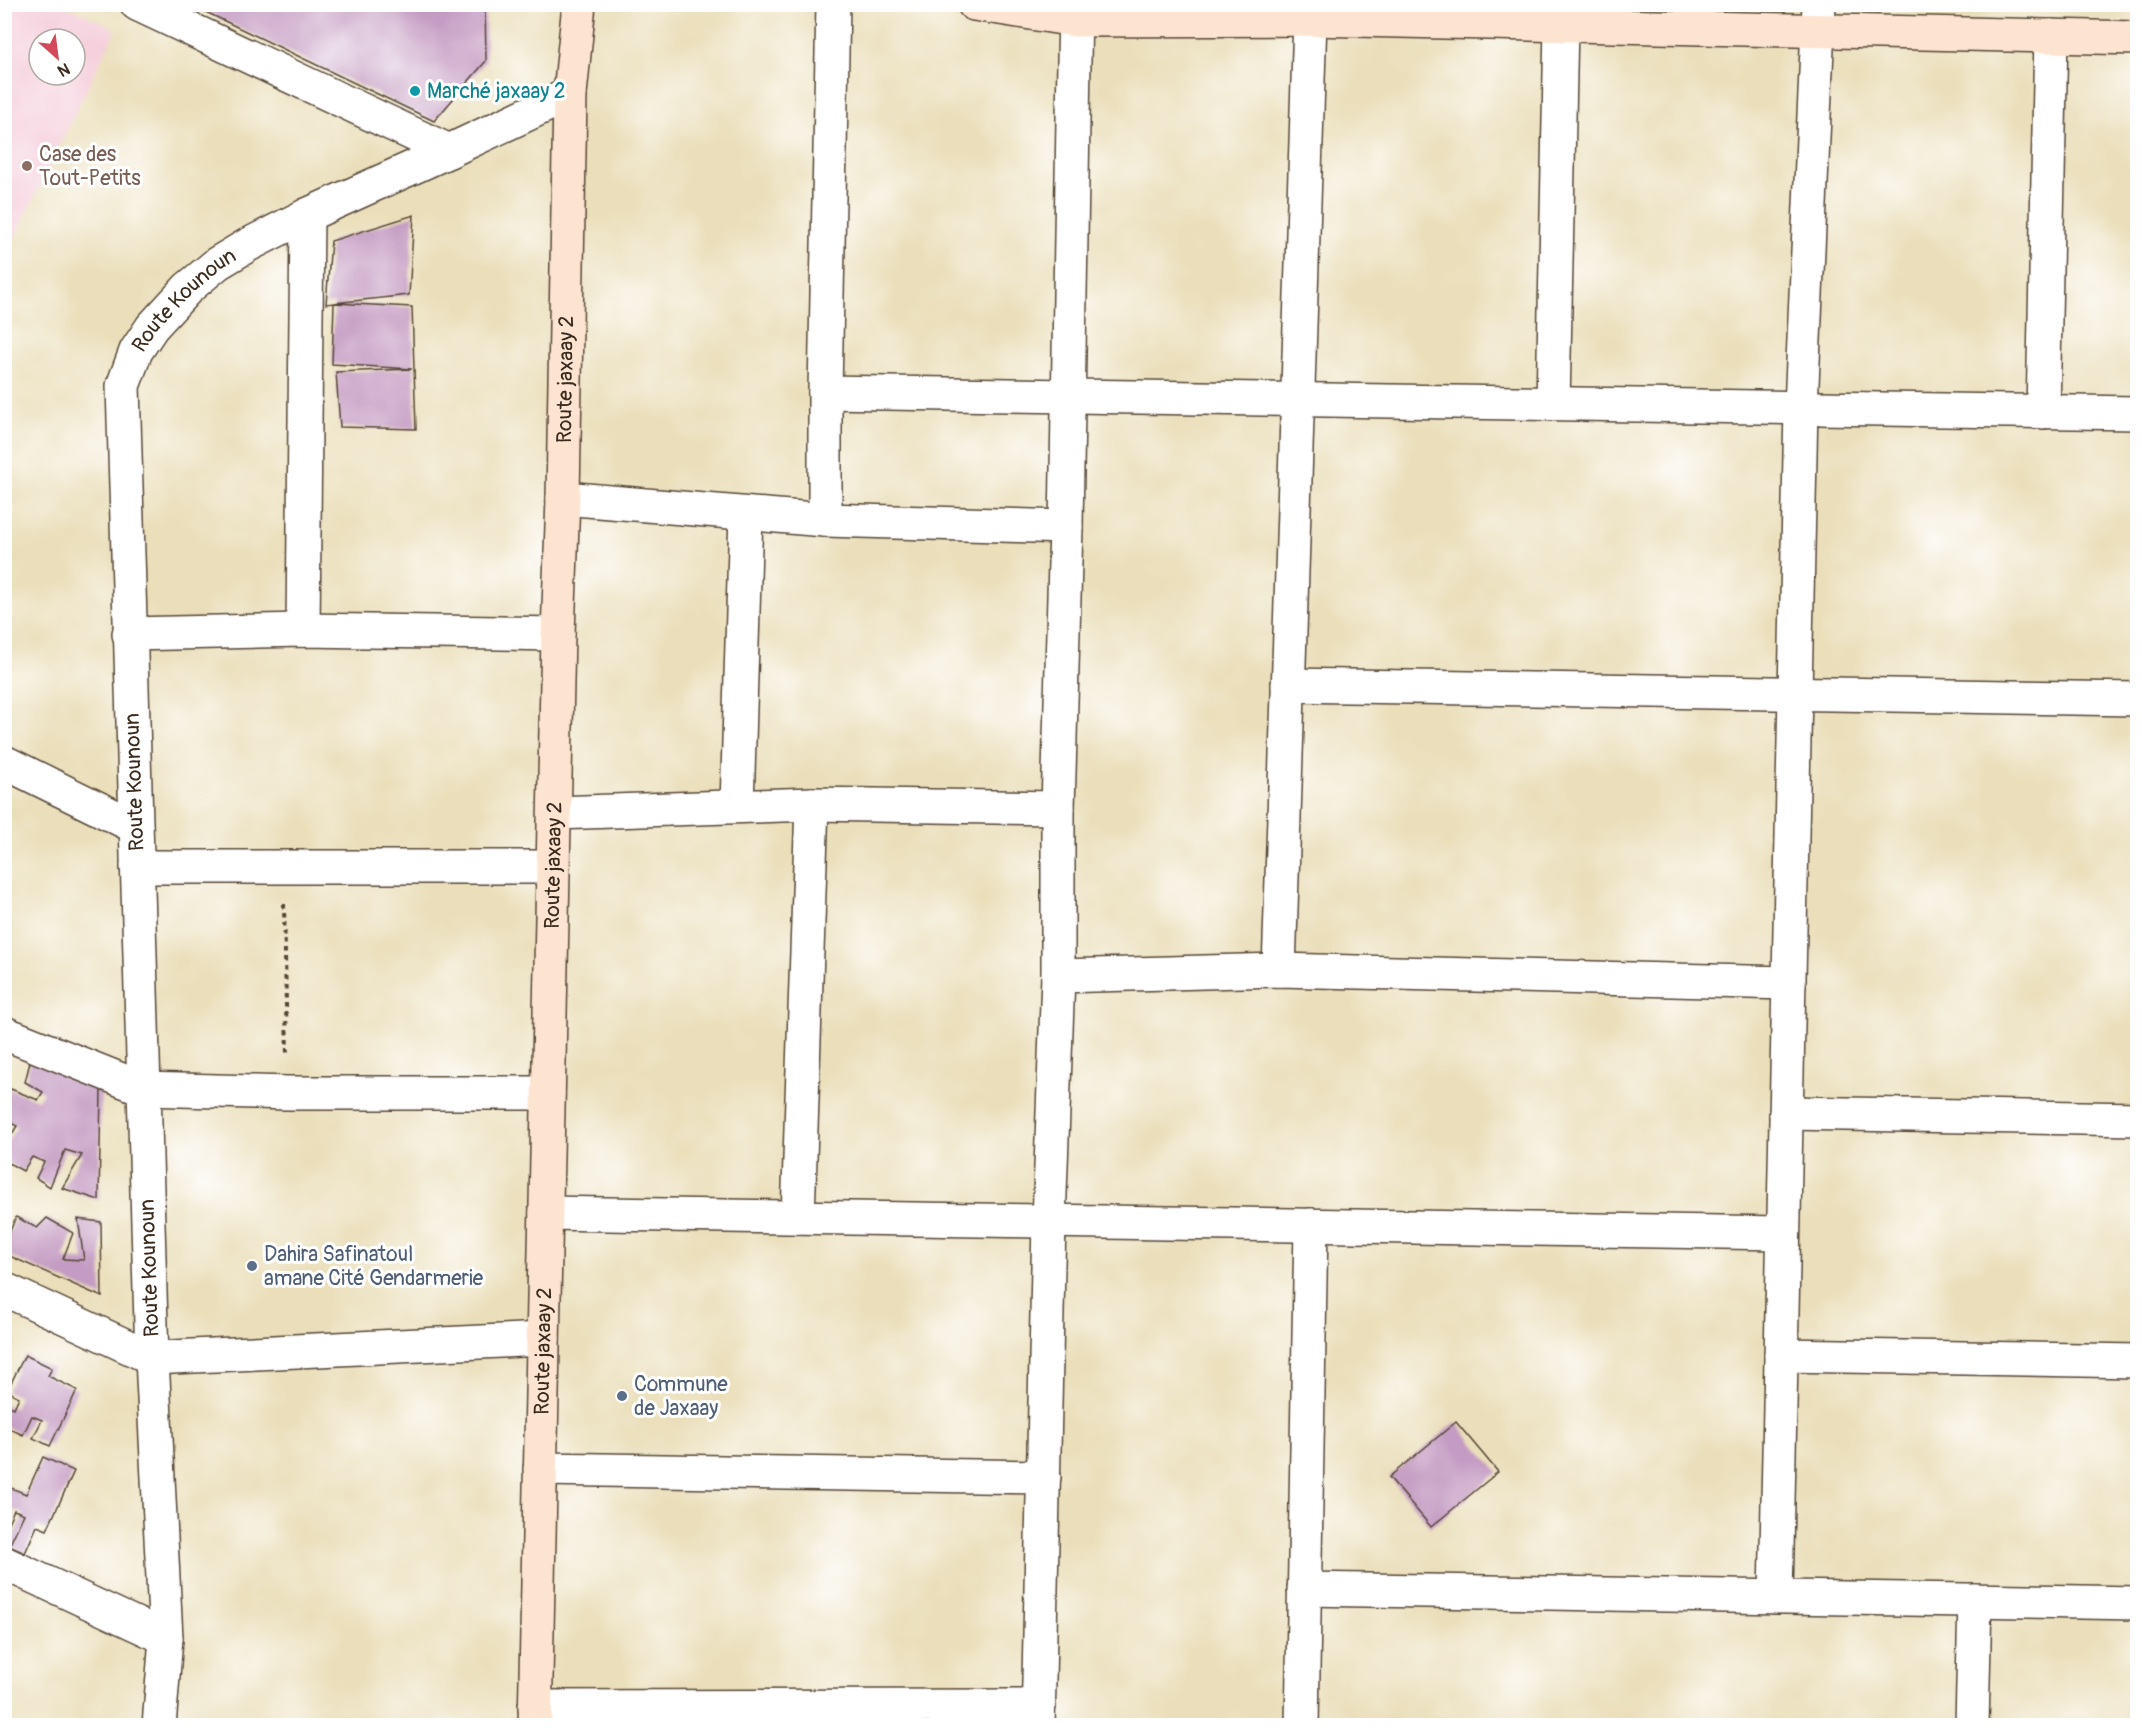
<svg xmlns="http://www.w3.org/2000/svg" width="2142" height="1730" viewBox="0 0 2142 1730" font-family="Pangolin,sans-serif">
	<rect width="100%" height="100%" fill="#fff"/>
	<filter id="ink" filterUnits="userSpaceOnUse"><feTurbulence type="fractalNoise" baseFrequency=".0167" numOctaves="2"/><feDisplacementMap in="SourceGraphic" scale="12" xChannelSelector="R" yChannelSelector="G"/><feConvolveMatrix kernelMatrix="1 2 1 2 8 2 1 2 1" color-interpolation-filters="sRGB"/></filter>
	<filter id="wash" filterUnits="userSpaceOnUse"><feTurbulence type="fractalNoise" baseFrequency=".008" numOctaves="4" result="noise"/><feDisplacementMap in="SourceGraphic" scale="24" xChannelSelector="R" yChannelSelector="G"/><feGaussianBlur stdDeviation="1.35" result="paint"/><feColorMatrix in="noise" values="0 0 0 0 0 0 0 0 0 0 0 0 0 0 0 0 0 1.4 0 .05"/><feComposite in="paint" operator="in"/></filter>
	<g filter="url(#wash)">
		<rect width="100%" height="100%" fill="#ebdfbb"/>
		<path fill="#f5cfdb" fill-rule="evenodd" d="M5,4L64,5L116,29L5,257ZM39,39H75V75H39Z"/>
		<g id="blocks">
			<g fill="#c49bc2">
				<polygon points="189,4 485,4 486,61 434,121"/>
				<polygon points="414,215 409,295 334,303 412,307 416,429 340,427 336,372 412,369 332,364 334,303 326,304 331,241"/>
				<polygon points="31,1058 101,1089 99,1200 62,1188 82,1155 65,1150 50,1187 36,1178 44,1162 32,1157 23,1171 5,1161 5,1140 7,1142 17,1126 5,1120 5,1101 11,1089 38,1100 43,1092 25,1082"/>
				<polygon points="16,1217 37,1228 47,1218 73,1233 63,1259 84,1260 78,1219 101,1222 102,1297 5,1254 5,1243"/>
				<polygon points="25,1355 52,1368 48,1376 77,1390 50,1446 33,1438 42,1420 32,1416 23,1435 4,1426 5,1404 14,1408 19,1397 7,1391"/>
				<polygon points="1456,1422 1498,1472 1431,1527 1389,1477"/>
				<polygon points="43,1457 74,1471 47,1530 37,1526 25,1553 9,1546 24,1514 14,1510 4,1531 4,1485 26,1494"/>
			</g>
		</g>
	</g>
	<g filter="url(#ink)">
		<use href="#blocks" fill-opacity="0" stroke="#554536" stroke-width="1.5"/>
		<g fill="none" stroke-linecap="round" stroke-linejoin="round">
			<g stroke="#554536" stroke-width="36">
				<g id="street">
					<polyline points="137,4 449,151"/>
					<polyline points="825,392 2138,413"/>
					<polyline points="1553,404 1561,25"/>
					<polyline points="2043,412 2051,36"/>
					<polyline points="563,498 825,520 1066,527"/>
					<polyline points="825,520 825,392 833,4"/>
					<polyline points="303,630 307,215"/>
					<polyline points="129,634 303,630 558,634"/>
					<polyline points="1288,685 2138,699"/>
					<polyline points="4,762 136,827"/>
					<polyline points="737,806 746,514"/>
					<polyline points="555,813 812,804 1058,808"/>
					<polyline points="137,867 553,867"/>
					<polyline points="1279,970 1310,19"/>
					<polyline points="1058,976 1279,970 1789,983"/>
					<polyline points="4,1033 144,1089 288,1093 548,1093"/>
					<polyline points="1786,1113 2138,1119"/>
					<polyline points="546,1213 1783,1233"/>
					<polyline points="798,1217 812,804"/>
					<polyline points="4,1289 152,1358 543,1339"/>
					<polyline points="1781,1355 2138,1361"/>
					<polyline points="540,1469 1044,1477"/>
					<polyline points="4,1563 166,1638"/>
					<polyline points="1304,1589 2138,1603"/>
					<polyline points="1776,1597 1801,407 1819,4"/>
					<polyline points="535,1707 1039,1706"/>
					<path id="s1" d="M159,1726L166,1638L152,1358L123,386L136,351L152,327L188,288L218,263L248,245L307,215L449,151L570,94"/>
					<polyline points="1038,1726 1049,1221 1058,976 1058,808 1066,527 1075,4"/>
					<polyline points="1302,1726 1311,1225"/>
					<polyline points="1972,1726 1975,1600"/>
				</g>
			</g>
			<g stroke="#554536" stroke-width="36">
				<g id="secondary">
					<polyline points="974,4 1075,20 1310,19 2138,38"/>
					<path id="s2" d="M535,1726L558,634L563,498L570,94L579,4"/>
				</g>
			</g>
			<polyline stroke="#554536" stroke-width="4" stroke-dasharray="4.5 4.5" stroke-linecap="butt" points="284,904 287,1056"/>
			<use href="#street" stroke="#fff" stroke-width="33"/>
			<use href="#secondary" stroke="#fde4d0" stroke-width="33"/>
		</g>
	</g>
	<circle fill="#0f9aa8" stroke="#fff" stroke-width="2" cx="415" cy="91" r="6"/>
	<circle fill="#8d6e63" stroke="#fff" stroke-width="2" cx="27" cy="166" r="6"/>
	<g fill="#5c6f8a" stroke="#fff" stroke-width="2">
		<circle cx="252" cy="1266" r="6"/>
		<circle cx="622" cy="1396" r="6"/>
	</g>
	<g text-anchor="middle" stroke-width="6" stroke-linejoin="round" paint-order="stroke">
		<g font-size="21" fill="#0d838f" stroke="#fff" text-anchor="start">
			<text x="427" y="98">Marché jaxaay 2</text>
		</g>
		<g font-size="21" fill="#785e54" stroke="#fff" text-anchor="start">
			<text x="39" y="161">Case des<tspan x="39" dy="24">Tout-Petits</tspan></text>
		</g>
		<g font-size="21" fill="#3b2a1e" stroke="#fff">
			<text dy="7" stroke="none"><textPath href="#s1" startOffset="1449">Route Kounoun</textPath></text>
			<text dy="7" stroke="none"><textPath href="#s2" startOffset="1347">Route jaxaay 2</textPath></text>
			<text transform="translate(134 782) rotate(-92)" y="7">Route Kounoun</text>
			<text dy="7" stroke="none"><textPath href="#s2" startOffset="861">Route jaxaay 2</textPath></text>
			<text transform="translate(149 1268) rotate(-92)" y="7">Route Kounoun</text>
			<text dy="7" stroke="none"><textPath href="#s2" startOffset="375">Route jaxaay 2</textPath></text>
		</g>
		<g font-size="21" fill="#4e5e75" stroke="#fff" text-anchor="start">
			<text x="264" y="1261">Dahira Safinatoul<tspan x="264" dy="24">amane Cité Gendarmerie</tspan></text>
			<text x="634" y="1391">Commune<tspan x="634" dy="24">de Jaxaay</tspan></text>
		</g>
	</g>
	<rect width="2142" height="1730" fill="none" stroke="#fff" stroke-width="24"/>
	<g transform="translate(57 57) rotate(152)"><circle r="28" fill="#ffffff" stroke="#b1aaa5" stroke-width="1.5"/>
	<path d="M0-4.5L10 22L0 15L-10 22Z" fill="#d1495b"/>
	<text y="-9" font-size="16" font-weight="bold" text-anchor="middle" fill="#3b2a1e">N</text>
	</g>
</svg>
